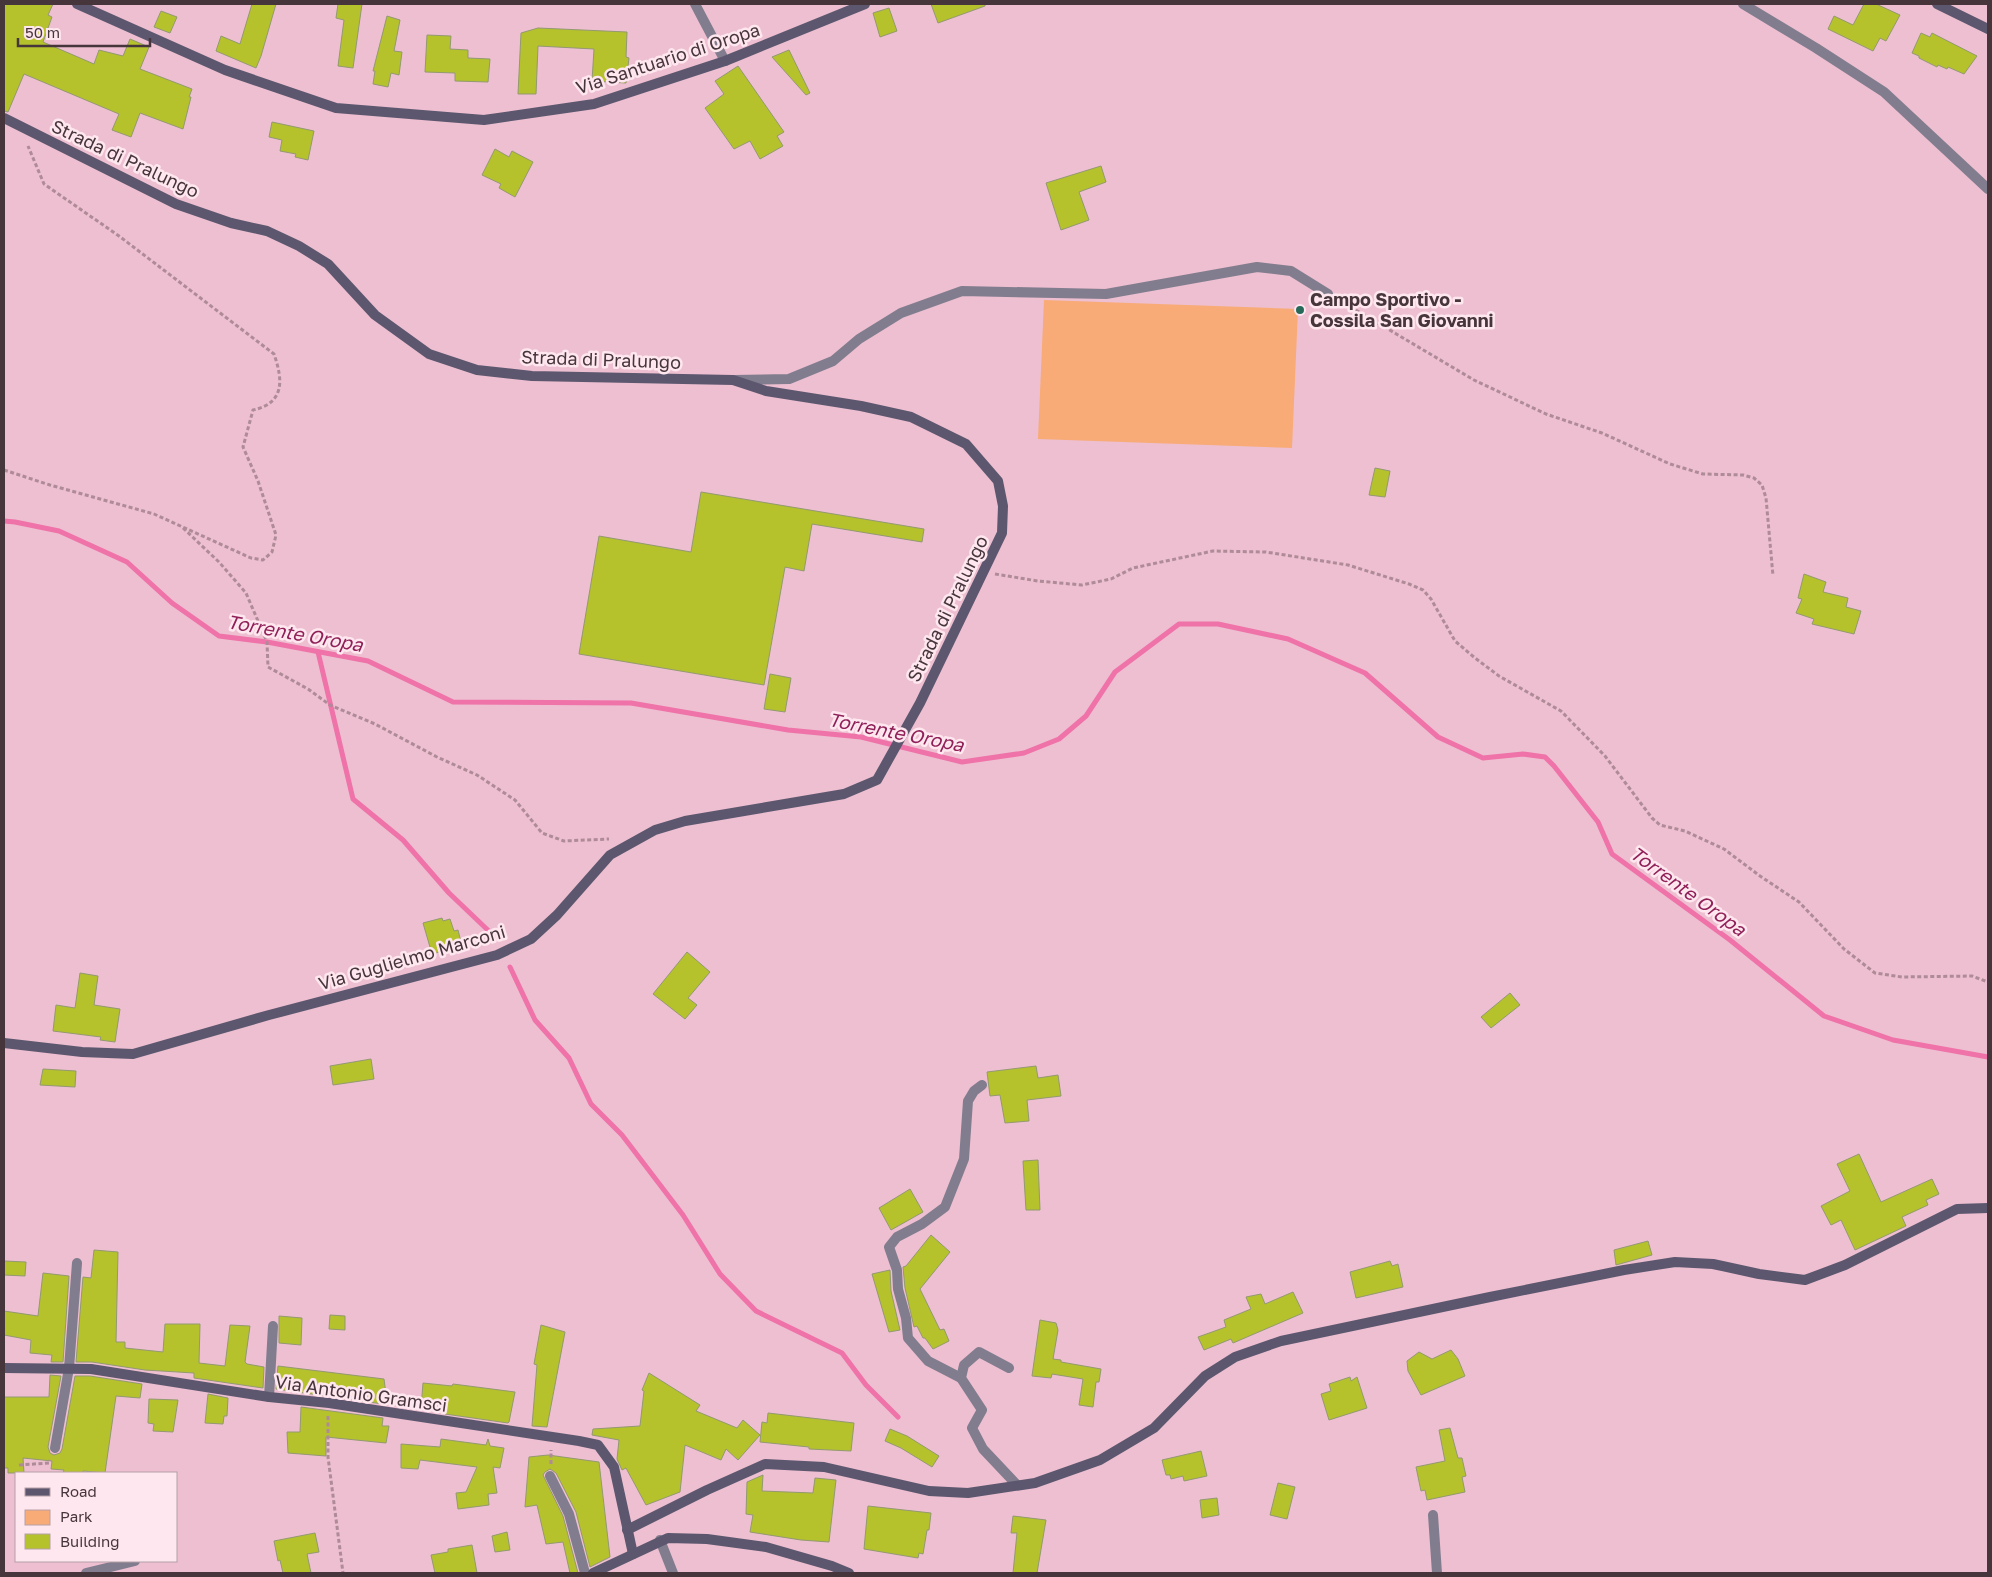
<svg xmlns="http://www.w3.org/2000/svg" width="1992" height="1577" viewBox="0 0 1992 1577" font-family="'Golos Text',sans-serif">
	<rect width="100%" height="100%" fill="#edbfd0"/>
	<polygon fill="#f8ab76" points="1044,300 1298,309 1292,448 1038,439"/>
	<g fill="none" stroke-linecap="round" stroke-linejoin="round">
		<g stroke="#ef72a8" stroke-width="5">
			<polyline points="4,521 15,522 59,531 127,562 172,603 219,636 267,642 368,661 453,702 631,703 788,730 861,737 962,762 1024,753 1059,739 1086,716 1115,672 1179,624 1218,624 1288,639 1365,673 1438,737 1483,758 1523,754 1545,757 1554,766 1598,822 1612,854 1730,940 1824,1016 1893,1040 1988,1057"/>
			<polyline points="318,652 353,799 403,840 449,893 494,936"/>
			<polyline points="510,967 535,1020 569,1058 591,1104 622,1135 683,1215 720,1274 756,1311 842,1353 866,1385 898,1417"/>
		</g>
	</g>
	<g fill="#b5c22c" stroke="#939971">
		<polygon points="4,4 53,4 48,15 52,17 43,42 94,64 99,50 123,56 130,39 149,47 140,69 192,89 189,97 191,97 183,129 140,113 131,137 112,130 119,114 24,74 8,112 4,111"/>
		<polygon points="252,4 276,4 261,56 256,68 216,51 221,36 240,44"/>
		<polygon points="338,4 362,4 353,68 338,66 344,20 336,18"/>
		<polygon points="931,4 985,4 985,6 938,23"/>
		<polygon points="1864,4 1876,4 1900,15 1886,41 1880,38 1873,51 1828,29 1834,16 1853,25"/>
		<polygon points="889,8 897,31 880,37 873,13"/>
		<polygon points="161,11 177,17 170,33 154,27"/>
		<polygon points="387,16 400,20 394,51 402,52 399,75 391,73 388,87 373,84 375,71 373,71"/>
		<polygon points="538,28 627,32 626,57 629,58 626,83 592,81 594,49 538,46 536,94 518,94 521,33"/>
		<polygon points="1921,33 1930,37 1932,33 1977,56 1964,74 1948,67 1947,69 1938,65 1937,67 1919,58 1919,56 1912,53"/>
		<polygon points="427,35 451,36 450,49 468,50 468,58 490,59 488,82 455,81 455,73 425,72"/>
		<polygon points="789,50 810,93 806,95 772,57"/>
		<polygon points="738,66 784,132 777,136 783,146 760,159 750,141 734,149 705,108 724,94 715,81"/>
		<polygon points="272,122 314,131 308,160 295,157 296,154 280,151 282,140 269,137"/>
		<polygon points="495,149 509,157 512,151 533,162 515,197 499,188 501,184 482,175"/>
		<polygon points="1101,166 1106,182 1079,192 1089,220 1061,230 1046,183"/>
		<polygon points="1375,468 1390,471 1385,497 1369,495"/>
		<polygon points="701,492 924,529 922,542 812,524 804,571 785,567 764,685 579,654 599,536 691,552"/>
		<polygon points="1804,574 1826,582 1823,592 1848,598 1846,607 1861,611 1854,634 1812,624 1814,619 1796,613 1802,599 1798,598"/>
		<polygon points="770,674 791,678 785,712 764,709"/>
		<polygon points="442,918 443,921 450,919 454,931 458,930 462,946 432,954 423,923"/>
		<polygon points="687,952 710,972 688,998 697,1005 685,1019 653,994"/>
		<polygon points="80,973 98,976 94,1005 120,1009 115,1042 100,1040 101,1037 53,1031 56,1005 75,1008"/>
		<polygon points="1510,993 1520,1005 1491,1028 1481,1017"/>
		<polygon points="371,1059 374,1079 333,1085 330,1066"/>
		<polygon points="1036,1066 1038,1078 1058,1075 1061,1096 1027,1100 1029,1121 1005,1123 1000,1095 990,1096 987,1072"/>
		<polygon points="43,1069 76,1071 75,1087 40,1085"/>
		<polygon points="1859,1154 1881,1202 1932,1179 1939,1194 1926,1200 1928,1205 1902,1217 1906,1226 1855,1250 1841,1220 1831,1225 1821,1206 1850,1191 1837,1164"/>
		<polygon points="1038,1160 1040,1210 1026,1210 1023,1161"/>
		<polygon points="910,1189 923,1212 891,1230 879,1208"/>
		<polygon points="931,1235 950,1252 920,1289 940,1330 944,1329 949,1341 933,1349 925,1338 923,1338 917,1326 914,1327 905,1288 903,1267 906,1266"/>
		<polygon points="1648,1241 1652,1255 1616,1265 1614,1250"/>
		<polygon points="94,1250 118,1252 116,1342 125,1342 125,1348 163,1352 165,1324 200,1324 199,1363 225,1366 230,1325 250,1326 245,1362 247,1364 264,1367 263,1388 194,1378 194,1373 145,1370 92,1362 76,1362 83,1277 91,1278"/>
		<polygon points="4,1261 26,1262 25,1276 4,1275"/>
		<polygon points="1390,1261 1392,1266 1398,1264 1403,1287 1356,1298 1350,1272"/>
		<polygon points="890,1270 891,1291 900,1330 889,1332 872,1274"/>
		<polygon points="43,1273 69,1276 63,1362 51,1362 52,1355 30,1353 31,1340 4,1335 4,1311 38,1316"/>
		<polygon points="1293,1292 1303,1313 1233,1343 1231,1339 1204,1350 1198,1337 1226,1327 1224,1320 1251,1309 1246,1297 1261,1294 1265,1304"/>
		<polygon points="330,1315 345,1316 345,1330 329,1329"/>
		<polygon points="279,1316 302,1318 301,1345 279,1343"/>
		<polygon points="1040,1320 1056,1323 1058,1330 1053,1359 1061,1360 1061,1362 1101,1369 1099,1382 1096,1382 1093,1407 1079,1405 1083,1379 1052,1374 1051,1378 1032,1376"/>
		<polygon points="541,1325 565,1332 547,1427 532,1426 537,1365 534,1364"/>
		<polygon points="1451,1350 1458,1359 1465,1376 1421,1395 1408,1371 1407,1361 1419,1352 1432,1359"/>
		<polygon points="278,1366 384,1379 386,1394 384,1394 383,1404 276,1389"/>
		<polygon points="649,1373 700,1405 696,1411 737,1428 743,1420 760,1435 738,1460 726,1449 721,1460 685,1445 680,1492 646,1505 626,1468 622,1470 617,1459 619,1440 592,1435 593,1429 640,1426 644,1391 642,1390"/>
		<polygon points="50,1375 61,1376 48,1447 50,1453 54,1455 60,1453 62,1449 75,1376 90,1376 142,1384 140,1398 116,1396 105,1473 83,1471 83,1473 63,1473 64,1470 51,1469 52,1461 23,1458 24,1473 8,1473 8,1468 4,1468 4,1397 49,1397"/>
		<polygon points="1350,1377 1351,1381 1357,1377 1367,1408 1329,1420 1321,1394 1331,1391 1329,1384"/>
		<polygon points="423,1383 452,1386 453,1384 515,1392 509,1422 508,1423 445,1414 445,1412 421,1408"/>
		<polygon points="208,1394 228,1398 227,1416 224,1416 223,1424 205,1423"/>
		<polygon points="149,1399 178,1400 173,1432 153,1431 154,1424 148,1423"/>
		<polygon points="301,1407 383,1418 382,1426 389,1426 386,1443 326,1437 326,1456 288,1453 287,1432 300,1432"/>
		<polygon points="768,1413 854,1423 851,1451 809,1449 809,1447 760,1442 762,1422 767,1423"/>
		<polygon points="1450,1428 1458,1458 1462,1458 1466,1476 1462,1477 1465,1492 1427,1500 1425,1490 1421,1491 1416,1467 1445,1461 1439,1430"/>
		<polygon points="890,1429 907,1436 939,1456 932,1467 901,1448 885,1441"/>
		<polygon points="441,1439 486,1445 488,1439 490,1446 504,1448 500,1468 493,1467 497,1493 488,1494 489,1505 458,1509 456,1493 466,1492 477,1467 420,1460 418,1469 401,1468 401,1444 440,1447"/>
		<polygon points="1201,1451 1207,1476 1184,1481 1183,1476 1171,1479 1170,1475 1166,1475 1162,1460"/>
		<polygon points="548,1455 599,1462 610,1557 590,1567 576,1512 556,1473 550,1469 545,1472 543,1475 563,1516 578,1573 570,1573 563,1542 546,1544 537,1505 525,1507 529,1457"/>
		<polygon points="763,1475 762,1491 813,1493 815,1478 836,1480 829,1542 801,1540 750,1532 753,1515 746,1514 747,1482"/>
		<polygon points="1278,1483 1295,1487 1287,1519 1270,1515"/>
		<polygon points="1217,1498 1219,1515 1202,1518 1200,1500"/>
		<polygon points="868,1506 931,1513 929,1530 927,1530 923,1554 919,1553 918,1558 864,1549"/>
		<polygon points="1013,1516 1046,1520 1037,1573 1013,1573 1017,1533 1011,1533"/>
		<polygon points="507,1532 510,1550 495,1552 492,1536"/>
		<polygon points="315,1533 319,1552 307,1554 311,1573 283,1573 280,1560 278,1561 274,1541"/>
		<polygon points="472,1545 477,1573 435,1573 431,1555 448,1552 448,1549"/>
	</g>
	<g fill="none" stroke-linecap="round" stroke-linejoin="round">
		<g stroke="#af8b98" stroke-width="3" stroke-dasharray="4 2.5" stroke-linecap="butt">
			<polyline points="1339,300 1474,380 1546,414 1602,433 1670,464 1703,474 1743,475 1754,478 1762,485 1766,498 1773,576"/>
			<path d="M4,470L50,485L154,514L251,558L263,560L272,552L276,535L258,481L243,447L253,410C285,403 283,380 274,354L119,236L44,184L28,146"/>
			<polyline points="183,528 219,562 246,593 267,642 268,667 308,689 330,705 375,724 437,757 477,775 515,800 542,833 564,841 609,839"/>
			<polyline points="995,574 1038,581 1082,585 1111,579 1133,568 1213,551 1266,552 1348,565 1409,584 1423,590 1431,599 1455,641 1475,658 1499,676 1561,711 1605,756 1652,818 1660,825 1685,831 1724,849 1760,876 1799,902 1844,949 1875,973 1902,977 1972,976 1988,982"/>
			<polyline points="328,1416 328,1457 343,1573"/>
			<polyline points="551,1464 551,1450"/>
			<polyline points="19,1465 49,1463 50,1460"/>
		</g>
		<g stroke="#817d8e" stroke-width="10">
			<polyline points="695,4 725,61"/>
			<polyline points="1743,4 1816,48 1884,92 1988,189"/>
			<polyline points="734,380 789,379 833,361 859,339 901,313 962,291 1106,294 1257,267 1291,271 1328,294"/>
			<polyline points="1009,1368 979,1352 964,1365 961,1378 982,1410 972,1428 983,1449 1017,1485"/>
			<polyline points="961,1378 928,1361 908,1338 906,1318 898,1289 897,1270 889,1247 897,1237 922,1224 945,1207 964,1159 968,1101 974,1091 982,1085"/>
			<polyline points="269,1397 273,1326"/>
			<polyline points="55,1448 69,1368 77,1263"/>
			<polyline points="550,1476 569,1514 585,1573"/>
			<polyline points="1433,1515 1437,1573"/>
			<polyline points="660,1540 673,1573"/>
			<polyline points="86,1573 135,1561"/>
		</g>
		<g stroke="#5c576f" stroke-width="10">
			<polyline points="77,4 225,70 336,108 484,120 594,104 725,61 865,4"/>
			<polyline points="1937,4 1988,29"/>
			<polyline points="4,118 176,204 231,223 267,231 299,246 328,264 375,315 429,354 477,370 532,376 733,380 766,391 861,406 911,417 966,444 998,481 1003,506 1002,533 920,703 877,780 844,794 685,821 655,830 610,855 557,915 531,939 497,955 269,1015 133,1054 82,1052 4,1043"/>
			<polyline points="4,1368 91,1369 269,1397 329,1403 579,1441 598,1445 614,1467 633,1554"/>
			<polyline points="627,1530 707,1490 765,1464 824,1467 929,1491 968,1493 1035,1483 1100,1460 1154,1428 1205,1376 1235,1357 1281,1341 1490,1297 1624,1270 1675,1262 1713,1264 1759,1274 1805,1280 1845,1265 1957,1209 1988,1208"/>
			<polyline points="593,1573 668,1538 707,1539 766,1547 832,1566 849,1573"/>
		</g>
	</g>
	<circle fill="#276959" stroke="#ffe7ef" stroke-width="2" cx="1300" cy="310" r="5"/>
	<g text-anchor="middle" stroke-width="5" stroke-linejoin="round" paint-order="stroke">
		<g font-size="18" fill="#47353c" stroke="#ffe7ef">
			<text transform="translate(668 59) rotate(-18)" y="6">Via Santuario di Oropa</text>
			<text transform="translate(125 159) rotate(25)" y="6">Strada di Pralungo</text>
			<text transform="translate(601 360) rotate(2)" y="6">Strada di Pralungo</text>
			<text transform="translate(948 609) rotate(-64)" y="6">Strada di Pralungo</text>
			<text transform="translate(412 958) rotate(-16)" y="6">Via Guglielmo Marconi</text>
			<text transform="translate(361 1394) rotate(8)" y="6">Via Antonio Gramsci</text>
		</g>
		<g font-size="18" font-weight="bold" fill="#47353c" stroke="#ffe7ef" text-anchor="start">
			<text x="1310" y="306">Campo Sportivo -<tspan x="1310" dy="21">Cossila San Giovanni</tspan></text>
		</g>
		<g font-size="19" font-style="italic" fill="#8f2058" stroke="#ffe7ef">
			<text transform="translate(295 633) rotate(10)" y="7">Torrente Oropa</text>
			<text transform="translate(896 732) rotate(11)" y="7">Torrente Oropa</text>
			<text transform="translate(1688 891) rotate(36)" y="7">Torrente Oropa</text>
		</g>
	</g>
	<rect width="1992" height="1577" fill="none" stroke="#47353c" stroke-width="10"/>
	<rect x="15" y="1472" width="162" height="90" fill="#ffe7ef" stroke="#b5a0a7"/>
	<rect x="25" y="1488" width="25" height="8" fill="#5c576f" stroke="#b5a0a7"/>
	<text x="60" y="1497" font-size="15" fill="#47353c">Road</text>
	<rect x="25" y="1510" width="25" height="15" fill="#f8ab76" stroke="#b5a0a7"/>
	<text x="60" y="1522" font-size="15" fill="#47353c">Park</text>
	<rect x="25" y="1534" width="25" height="15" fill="#b5c22c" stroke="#b5a0a7"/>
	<text x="60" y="1547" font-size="15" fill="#47353c">Building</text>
	<path d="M18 38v8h132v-8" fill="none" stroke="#47353c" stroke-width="2.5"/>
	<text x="25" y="38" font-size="15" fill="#47353c" stroke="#ffe7ef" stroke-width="4" paint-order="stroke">50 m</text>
</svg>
